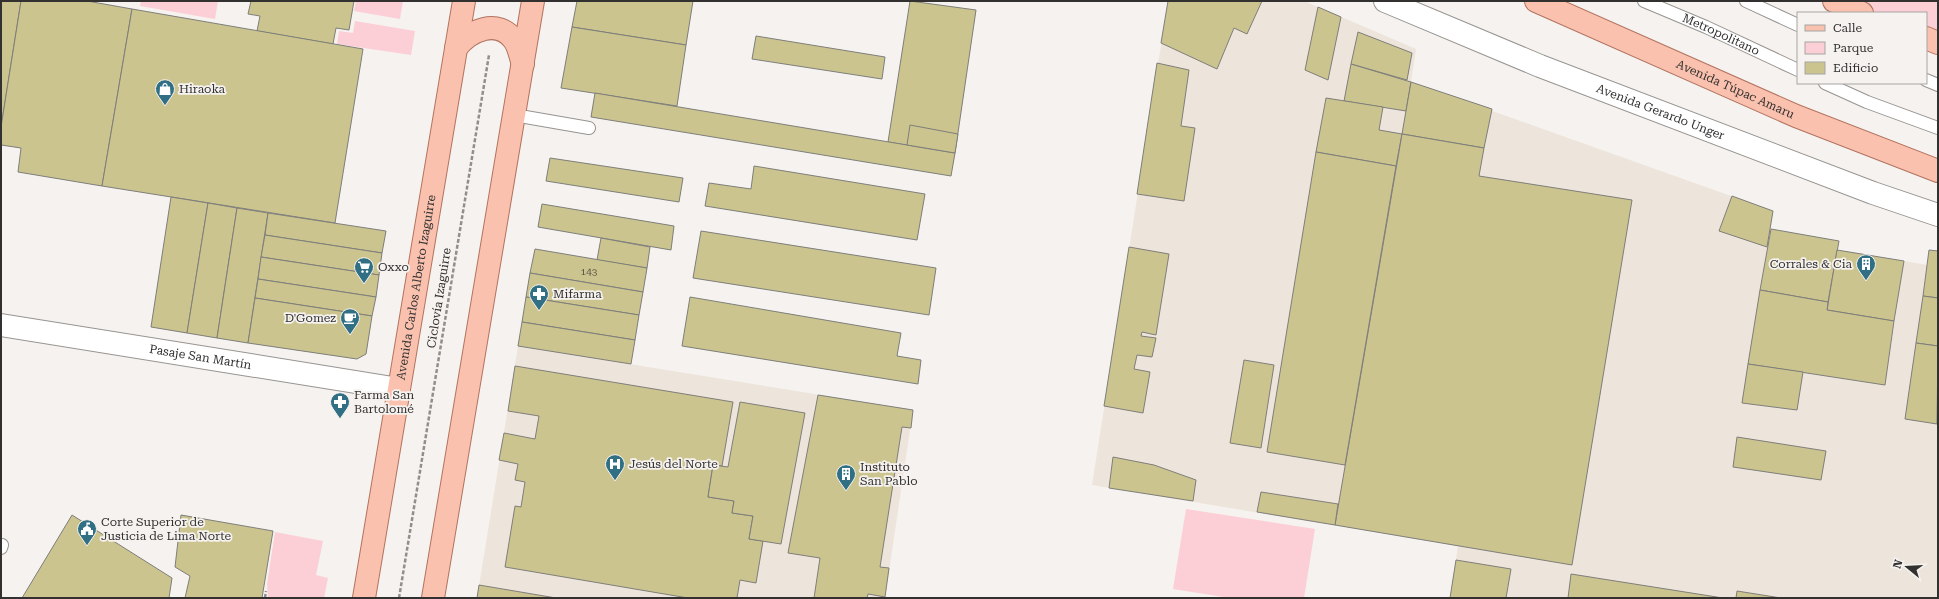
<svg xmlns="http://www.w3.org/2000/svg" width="1939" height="599" viewBox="0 0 1939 599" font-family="'Roboto Serif',serif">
	<rect width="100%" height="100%" fill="#f5f2ef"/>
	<g fill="#ede4db">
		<polygon points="1168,1 1304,1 1416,49 1411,82 1773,211 1748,364 1885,385 1904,261 1927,265 1929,250 1938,251 1938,598 1781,598 1737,591 1736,598 1450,598 1458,546 1092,485"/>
		<polygon points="518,346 913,410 885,598 477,598"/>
	</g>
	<g fill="#fccfd6">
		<polygon points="141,1 218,1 215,19 140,6"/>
		<polygon points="356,1 403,1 400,19 354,11"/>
		<polygon points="1846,1 1938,1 1938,36 1926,32 1926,13 1875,13"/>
		<polygon points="355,21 415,31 411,55 337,44 339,31 353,33"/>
		<polygon points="1186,509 1315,529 1304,598 1230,598 1173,589"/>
		<polygon points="275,532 323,541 316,575 328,578 324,598 268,598 267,584"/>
	</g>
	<g fill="#ccc48f" stroke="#7e7e7a">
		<polygon points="1,1 21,1 1,127"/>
		<polygon points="21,1 87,1 132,9 102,186 18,172 21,148 1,145 1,127"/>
		<polygon points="251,1 354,1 349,30 336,28 333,44 257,31 260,16 248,14"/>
		<polygon points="577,1 693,1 686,45 572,27"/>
		<polygon points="910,1 976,10 955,153 888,142"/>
		<polygon points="1168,1 1262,1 1247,34 1234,28 1217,69 1161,43"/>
		<polygon points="1318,7 1341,17 1328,80 1305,70"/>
		<polygon points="132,9 363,49 335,223 102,186"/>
		<polygon points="572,27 686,45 677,106 561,88"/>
		<polygon points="1358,32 1412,53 1407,80 1351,64"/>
		<polygon points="756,36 885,57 882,79 752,59"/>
		<polygon points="1157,63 1189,70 1181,126 1195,128 1184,201 1137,194"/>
		<polygon points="1351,64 1411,82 1406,111 1344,101"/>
		<polygon points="1411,82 1492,109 1484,148 1402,134"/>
		<polygon points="595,93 955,153 951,176 591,117"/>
		<polygon points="1326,98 1383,107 1379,130 1402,134 1396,166 1316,152"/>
		<polygon points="910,125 958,134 955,153 907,145"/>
		<polygon points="1402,134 1484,148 1479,176 1632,200 1572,565 1335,525"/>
		<polygon points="1316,152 1396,166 1345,465 1267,452"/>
		<polygon points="550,158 683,178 679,202 546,181"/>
		<polygon points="754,166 925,194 917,240 705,206 709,183 751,189"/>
		<polygon points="1732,196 1773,211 1767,247 1719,231"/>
		<polygon points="171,197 208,203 187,333 151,327"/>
		<polygon points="208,203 237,208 217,338 187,333"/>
		<polygon points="542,204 674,226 671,250 538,227"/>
		<polygon points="237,208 268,213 248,343 217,338"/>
		<polygon points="268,213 386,231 382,253 265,235"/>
		<polygon points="1771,229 1839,241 1828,302 1760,290"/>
		<polygon points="701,231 936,268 929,315 693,278"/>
		<polygon points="265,235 382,253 379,275 261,257"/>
		<polygon points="601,238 650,247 647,268 597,260"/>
		<polygon points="1129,247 1169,254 1156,335 1142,332 1141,336 1156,338 1152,357 1137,355 1134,369 1150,372 1143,413 1104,406"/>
		<polygon points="535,249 647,268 643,292 530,273"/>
		<polygon points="1837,250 1904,261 1894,321 1827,310"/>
		<polygon points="1929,250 1938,251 1938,298 1923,296"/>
		<polygon points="261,257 379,275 376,297 258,279"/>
		<polygon points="530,273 643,292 639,315 526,297"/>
		<polygon points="258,279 376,297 372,316 255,298"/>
		<polygon points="1760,290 1828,302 1827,310 1894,321 1885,385 1748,364"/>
		<polygon points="1923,296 1938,298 1938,346 1916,343"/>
		<polygon points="526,297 639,315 635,340 522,322"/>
		<polygon points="690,297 901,333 897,356 921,360 918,384 682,346"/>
		<polygon points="255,298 372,316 366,354 357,359 248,343"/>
		<polygon points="522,322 635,340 631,364 518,346"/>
		<polygon points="1916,343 1938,346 1937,424 1905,419"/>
		<polygon points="1244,360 1274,365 1261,448 1230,443"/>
		<polygon points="1748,364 1803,372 1797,410 1742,403"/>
		<polygon points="515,366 733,402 722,466 713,465 708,497 734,501 732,513 753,516 749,539 763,541 756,583 740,580 737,598 688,598 505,567 515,506 521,507 525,482 515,480 518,464 499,460 504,433 535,439 539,416 508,411"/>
		<polygon points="818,395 913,410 911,428 902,427 880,567 889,568 885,597 868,594 867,598 814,598 820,558 788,553"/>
		<polygon points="740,402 805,413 781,544 749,539 753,516 732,513 734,501 708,497 713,465 728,467"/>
		<polygon points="1737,437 1826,451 1821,480 1733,467"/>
		<polygon points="1113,457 1154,465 1196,480 1193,501 1109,488"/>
		<polygon points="1261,492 1338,504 1335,525 1257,512"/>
		<polygon points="72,515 172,578 169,598 22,598"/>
		<polygon points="181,515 273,531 262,598 185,598 190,576 175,567"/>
		<polygon points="1456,560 1511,569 1506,598 1450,598"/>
		<polygon points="1571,574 1723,598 1568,598"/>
		<polygon points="479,585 556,598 477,598"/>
		<polygon points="1737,591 1781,598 1736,598"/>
	</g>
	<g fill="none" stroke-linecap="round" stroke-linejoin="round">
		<g stroke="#979491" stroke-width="14">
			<g id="service">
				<path id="s1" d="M1644,1L1706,27L1798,70"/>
				<polyline points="1746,1 1798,25"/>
				<polyline points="1926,80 1938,85"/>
				<polyline points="1825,83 1867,102 1938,128"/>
				<polyline points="514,115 589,128"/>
				<polyline points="1,548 2,545"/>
			</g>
		</g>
		<g stroke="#979491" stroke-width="24">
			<g id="minor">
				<path id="s2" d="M1,325L399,389"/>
			</g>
		</g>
		<g stroke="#979491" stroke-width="24">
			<g id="tertiary">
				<path id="s3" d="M1385,1L1540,66L1873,193L1938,215"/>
			</g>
		</g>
		<g stroke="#b2735f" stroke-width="24">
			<g id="primary">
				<path id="s4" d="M1536,1L1796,116L1938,171"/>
				<polyline points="1834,1 1862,13"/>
				<polyline points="1926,38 1938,43"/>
				<path d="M456,48C470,30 498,18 514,40C519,47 520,56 523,64"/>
				<path id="s5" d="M364,598L464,1"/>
				<polyline points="433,598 533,1"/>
			</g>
		</g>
		<g stroke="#918f8d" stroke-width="2.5" stroke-dasharray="4 2" stroke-linecap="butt">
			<polyline points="265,598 266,591"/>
			<polyline points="399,598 489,55"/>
		</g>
		<use href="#service" stroke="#fff" stroke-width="12"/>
		<use href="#minor" stroke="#fff" stroke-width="22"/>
		<use href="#tertiary" stroke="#fff" stroke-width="22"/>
		<use href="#primary" stroke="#fac1ae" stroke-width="22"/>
	</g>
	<defs>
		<g id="shop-pin" transform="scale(1)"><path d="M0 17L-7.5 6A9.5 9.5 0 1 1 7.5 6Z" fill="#306f84" stroke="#f5f2ef"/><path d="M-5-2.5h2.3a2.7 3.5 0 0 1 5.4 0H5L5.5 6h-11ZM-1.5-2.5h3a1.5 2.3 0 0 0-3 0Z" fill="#fff"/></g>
		<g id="building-pin" transform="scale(1)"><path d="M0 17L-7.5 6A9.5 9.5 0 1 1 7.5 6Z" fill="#306f84" stroke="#f5f2ef"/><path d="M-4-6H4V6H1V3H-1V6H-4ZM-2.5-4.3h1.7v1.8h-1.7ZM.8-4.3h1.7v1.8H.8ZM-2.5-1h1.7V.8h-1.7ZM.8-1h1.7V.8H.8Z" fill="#fff"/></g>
		<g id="supermarket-pin" transform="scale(1)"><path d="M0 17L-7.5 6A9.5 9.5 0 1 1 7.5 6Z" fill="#306f84" stroke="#f5f2ef"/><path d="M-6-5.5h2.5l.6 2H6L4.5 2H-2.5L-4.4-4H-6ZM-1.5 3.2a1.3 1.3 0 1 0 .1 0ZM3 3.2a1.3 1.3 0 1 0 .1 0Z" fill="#fff"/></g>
		<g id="pharmacy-pin" transform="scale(1)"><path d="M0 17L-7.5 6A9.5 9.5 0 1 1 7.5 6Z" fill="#306f84" stroke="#f5f2ef"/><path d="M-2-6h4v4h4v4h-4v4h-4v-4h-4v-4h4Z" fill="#fff"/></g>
		<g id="cafe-pin" transform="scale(1)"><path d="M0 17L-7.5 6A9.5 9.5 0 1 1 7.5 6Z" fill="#306f84" stroke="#f5f2ef"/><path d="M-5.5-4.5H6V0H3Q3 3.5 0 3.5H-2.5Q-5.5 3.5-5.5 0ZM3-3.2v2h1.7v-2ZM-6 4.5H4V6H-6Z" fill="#fff"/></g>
		<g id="hospital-pin" transform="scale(1)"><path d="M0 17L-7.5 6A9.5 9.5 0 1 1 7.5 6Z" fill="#306f84" stroke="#f5f2ef"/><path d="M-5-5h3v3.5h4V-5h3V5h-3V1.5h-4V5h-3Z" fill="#fff"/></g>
		<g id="civic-pin" transform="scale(1)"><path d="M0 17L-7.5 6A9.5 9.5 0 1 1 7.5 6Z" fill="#306f84" stroke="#f5f2ef"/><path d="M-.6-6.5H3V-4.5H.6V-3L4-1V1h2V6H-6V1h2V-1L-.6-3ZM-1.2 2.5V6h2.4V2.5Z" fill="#fff"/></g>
	</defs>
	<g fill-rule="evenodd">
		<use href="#shop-pin" x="165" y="89"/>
		<use href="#building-pin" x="1866" y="264"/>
		<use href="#supermarket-pin" x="364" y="267"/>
		<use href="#pharmacy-pin" x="539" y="294"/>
		<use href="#cafe-pin" x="350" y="318"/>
		<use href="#pharmacy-pin" x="340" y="402"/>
		<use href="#hospital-pin" x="615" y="464"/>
		<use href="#building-pin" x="846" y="474"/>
		<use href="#civic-pin" x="87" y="529"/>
	</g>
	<g text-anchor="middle" stroke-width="3.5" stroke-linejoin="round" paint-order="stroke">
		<g font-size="10" fill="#585648">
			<text x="589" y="275">143</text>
		</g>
		<g font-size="12" fill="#323130" stroke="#f5f2ef">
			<text dy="4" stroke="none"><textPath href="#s1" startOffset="84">Metropolitano</textPath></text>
			<text dy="4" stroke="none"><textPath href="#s4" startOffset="218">Avenida Túpac Amaru</textPath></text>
			<text dy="4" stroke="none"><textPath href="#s3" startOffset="297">Avenida Gerardo Unger</textPath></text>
			<text dy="4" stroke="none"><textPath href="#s5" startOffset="315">Avenida Carlos Alberto Izaguirre</textPath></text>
			<text transform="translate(439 298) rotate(-81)" y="4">Ciclovía Izaguirre</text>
			<text dy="4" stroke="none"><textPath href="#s2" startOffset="202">Pasaje San Martín</textPath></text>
		</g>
		<g font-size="12" fill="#323130" stroke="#f5f2ef" text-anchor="start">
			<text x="179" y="93">Hiraoka</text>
			<text x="1852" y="268" text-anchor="end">Corrales &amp; Cia</text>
			<text x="378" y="271">Oxxo</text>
			<text x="553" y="298">Mifarma</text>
			<text x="336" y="322" text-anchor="end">D'Gomez</text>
			<text x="354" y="399">Farma San<tspan x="354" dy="14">Bartolomé</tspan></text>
			<text x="629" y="468">Jesús del Norte</text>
			<text x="860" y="471">Instituto<tspan x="860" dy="14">San Pablo</tspan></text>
			<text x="101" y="526">Corte Superior de<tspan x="101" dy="14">Justicia de Lima Norte</tspan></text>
		</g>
	</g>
	<rect width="1939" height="599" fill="none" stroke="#323130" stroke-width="4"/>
	<rect x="1797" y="12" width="130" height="72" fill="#f5f2ef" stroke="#a7a5a3"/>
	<rect x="1805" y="25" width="20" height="6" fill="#fac1ae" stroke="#a7a5a3"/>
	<text x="1833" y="32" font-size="12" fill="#323130">Calle</text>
	<rect x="1805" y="42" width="20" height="12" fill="#fccfd6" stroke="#a7a5a3"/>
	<text x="1833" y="52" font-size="12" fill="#323130">Parque</text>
	<rect x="1805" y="62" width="20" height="12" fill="#ccc48f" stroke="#a7a5a3"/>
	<text x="1833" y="72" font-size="12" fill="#323130">Edificio</text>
	<g transform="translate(1907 567) rotate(288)" stroke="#f5f2ef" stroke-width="3" paint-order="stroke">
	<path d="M0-3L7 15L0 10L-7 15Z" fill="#323130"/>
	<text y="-6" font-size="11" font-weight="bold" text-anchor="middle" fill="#323130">N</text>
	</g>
</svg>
